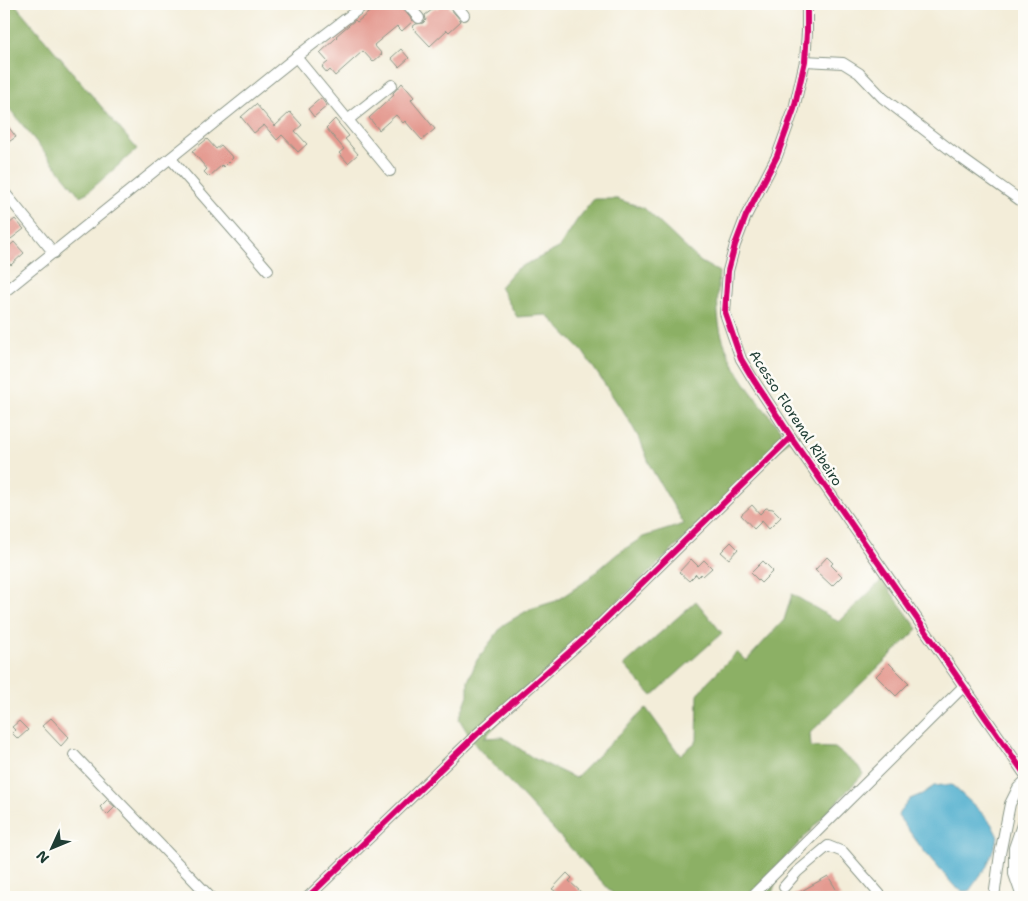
<svg xmlns="http://www.w3.org/2000/svg" width="1028" height="901" viewBox="0 0 1028 901" font-family="'Shantell Sans',sans-serif">
	<rect width="100%" height="100%" fill="#fdfcf7"/>
	<filter id="ink" filterUnits="userSpaceOnUse"><feTurbulence type="fractalNoise" baseFrequency=".02" numOctaves="2"/><feDisplacementMap in="SourceGraphic" scale="10" xChannelSelector="R" yChannelSelector="G"/><feConvolveMatrix kernelMatrix="1 2 1 2 8 2 1 2 1" color-interpolation-filters="sRGB"/></filter>
	<filter id="wash" filterUnits="userSpaceOnUse"><feTurbulence type="fractalNoise" baseFrequency=".0096" numOctaves="4" result="noise"/><feDisplacementMap in="SourceGraphic" scale="20" xChannelSelector="R" yChannelSelector="G"/><feGaussianBlur stdDeviation="1.12" result="paint"/><feColorMatrix in="noise" values="0 0 0 0 0 0 0 0 0 0 0 0 0 0 0 0 0 1.4 0 .05"/><feComposite in="paint" operator="in"/></filter>
	<g filter="url(#wash)">
		<rect width="100%" height="100%" fill="#f3edd9"/>
		<g fill="#8cb065" stroke="#56764c">
			<polygon points="4,4 15,4 137,149 88,192 80,196 4,102"/>
			<path d="M594,199H617L644,208L701,262L719,272C718,286 717,300 718,314C721,363 761,404 789,440L590,628L484,738L503,737L533,758L575,778L646,708L680,755L697,741L698,695L708,681L737,652L746,661L784,620L792,594L839,622L882,580L918,629L810,733L811,747L835,748L858,766L863,774L773,871L775,884L771,897H616L476,746L459,719L468,695V681L477,660L503,625L530,609L556,601L583,583L617,554L643,537L684,524L651,468L641,442L630,422L583,352L547,315L517,317L500,287L516,269L559,248L577,220Z"/>
			<polygon points="696,601 722,633 652,696 624,665"/>
		</g>
		<polygon fill="#4eadcd" stroke="#367580" points="943,785 952,785 977,808 991,823 998,837 987,866 969,891 962,891 955,887 923,850 898,816 899,813 910,799 922,794 934,786"/>
		<g id="blocks">
			<g fill="#e49a90">
				<polygon points="379,4 399,4 413,21 402,31 397,26 374,45 382,54 373,62 363,51 335,76 330,70 327,73 322,67 328,62 320,53 337,37 336,36 343,30 355,20 357,22"/>
				<polygon points="443,4 448,4 450,8 461,21 449,32 447,30 430,46 412,27 416,24 423,23 426,20 425,15 436,7 437,9"/>
				<polygon points="401,49 409,58 399,67 391,58"/>
				<polygon points="402,83 414,97 411,100 435,129 422,140 405,121 403,123 396,115 379,130 369,118 394,95 393,93"/>
				<polygon points="321,98 327,106 314,117 308,109"/>
				<polygon points="256,104 275,126 290,112 302,125 295,131 307,144 298,152 282,135 277,140 264,125 254,133 241,117"/>
				<polygon points="335,119 349,136 345,139 358,154 348,163 339,153 344,149 326,128"/>
				<polygon points="4,121 16,137 4,145"/>
				<polygon points="207,139 216,149 221,145 233,158 224,167 222,165 209,177 204,172 207,169 192,151"/>
				<polygon points="15,219 24,229 11,239 4,231 4,228"/>
				<polygon points="14,242 24,253 11,265 4,258 4,251"/>
				<polygon points="752,505 760,514 766,508 773,509 781,517 769,529 762,521 754,529 741,515"/>
				<polygon points="731,542 738,549 729,559 721,552"/>
				<polygon points="827,557 833,563 831,565 842,576 832,586 815,570"/>
				<polygon points="691,559 698,566 704,560 712,568 703,576 701,574 698,577 696,574 689,581 679,572"/>
				<polygon points="763,561 773,571 761,583 751,573"/>
				<polygon points="889,663 909,683 896,696 876,676"/>
				<polygon points="51,718 69,737 61,746 42,726"/>
				<polygon points="19,721 28,730 18,739 12,733 15,730 12,727"/>
				<polygon points="107,800 115,807 107,815 100,807"/>
				<polygon points="567,873 572,878 569,881 581,892 576,897 564,897 552,889"/>
				<polygon points="828,876 841,897 791,897"/>
			</g>
		</g>
	</g>
	<g filter="url(#ink)">
		<use href="#blocks" fill-opacity="0" stroke="#899586" stroke-width="1"/>
		<g fill="none" stroke-linecap="round" stroke-linejoin="round">
			<g stroke="#899586" stroke-width="12">
				<g id="minor">
					<polyline points="407,4 419,18"/>
					<polyline points="455,4 464,15"/>
					<polyline points="807,4 807,32 805,61 794,109 777,156 746,216 735,245 728,271 725,313 741,359 753,379 791,437 1024,773"/>
					<polyline points="296,57 390,171"/>
					<polyline points="805,61 843,63 859,73 883,98 961,158 1024,203"/>
					<polyline points="349,119 392,85"/>
					<polyline points="171,159 268,270"/>
					<polyline points="4,192 54,253"/>
					<polyline points="4,292 296,57 365,4"/>
					<polyline points="74,755 210,897"/>
					<polyline points="784,887 797,872 828,846 843,852 882,897"/>
					<polyline points="308,897 477,734 591,633 791,437"/>
					<polyline points="751,897 964,686"/>
					<polyline points="994,897 1000,854 1010,804 1018,788 1024,782"/>
					<polyline points="1022,897 1014,874 1014,848 1024,819"/>
				</g>
			</g>
			<use href="#minor" stroke="#fff" stroke-width="10"/>
			<g stroke="#fdfcf7" stroke-width="9">
				<g id="cycleway">
					<polyline points="807,4 807,32 805,61 794,109 777,156 746,216 735,245 728,271 725,313 741,359 753,379 791,437 1024,773"/>
					<polyline points="308,897 477,734 591,633 791,437"/>
				</g>
			</g>
			<use href="#cycleway" stroke="#d6006c" stroke-width="6"/>
		</g>
	</g>
	<g text-anchor="middle" stroke-width="5" stroke-linejoin="round" paint-order="stroke">
		<g font-size="14" fill="#1f3d34" stroke="#fdfcf7">
			<text transform="translate(796 418) rotate(57)" y="5">Acesso Florenal Ribeiro</text>
		</g>
	</g>
	<rect width="1028" height="901" fill="none" stroke="#fdfcf7" stroke-width="20"/>
	<g transform="translate(52 848) rotate(226)" stroke="#fdfcf7" stroke-width="4" paint-order="stroke">
	<path d="M0-4L9 19L0 12L-9 19Z" fill="#1f3d34"/>
	<text y="-8" font-size="14" font-weight="bold" text-anchor="middle" fill="#1f3d34">N</text>
	</g>
</svg>
